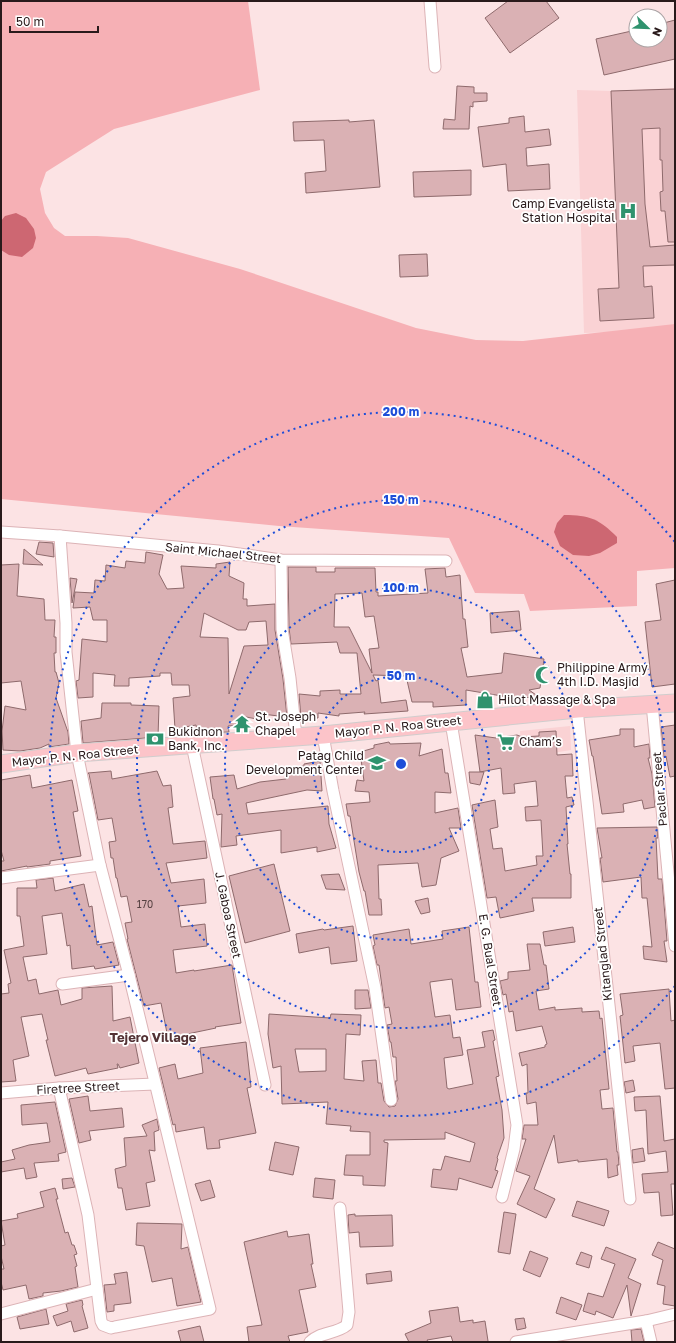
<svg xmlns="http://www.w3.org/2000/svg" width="676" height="1343" viewBox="0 0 676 1343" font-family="'Golos Text',sans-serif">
	<rect width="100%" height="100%" fill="#fce3e4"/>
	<g fill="#fad2d4">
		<polygon points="675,88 675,330 584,333 577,90 611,91"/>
		<polygon points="570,726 571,750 522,758 520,731"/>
	</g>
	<polygon fill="#f6b0b5" points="1,1 248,1 260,90 114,129 46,172 40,189 45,213 54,228 65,236 97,236 128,238 240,269 416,328 476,340 523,341 675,324 675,568 637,571 637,606 530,611 524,594 475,593 449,538 279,526 1,499"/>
	<g fill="#cd6772">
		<polygon points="16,213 26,218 34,229 36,238 33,248 22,257 9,255 1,250 1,221 5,216"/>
		<path d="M564,515C590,515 599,519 617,537V543L600,553L589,556L573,555L560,546L554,532L557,523Z"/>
	</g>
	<g fill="#dab1b4" stroke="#8e6a6c" fill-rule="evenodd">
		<polygon points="508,1 546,1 559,18 510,53 485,18"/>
		<polygon points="675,20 675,59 604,75 596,39 636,30 636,40 660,40 660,24"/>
		<polygon points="457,86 474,87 474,93 487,93 487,101 473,102 473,107 470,106 469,129 443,129 444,119 455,120"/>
		<polygon points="675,89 675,242 668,242 665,211 661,211 660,192 663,191 662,160 660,160 660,128 642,129 645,204 650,247 675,245 675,265 643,266 644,287 652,286 654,318 600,321 598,289 619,288 611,91"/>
		<polygon points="524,116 525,132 549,129 551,145 526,148 527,166 549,164 550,189 508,191 506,164 483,167 478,127 509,123 509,118"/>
		<polygon points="349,120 349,122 374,120 380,187 306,193 305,173 326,171 324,140 294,141 293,122"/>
		<polygon points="471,170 471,195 414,197 413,172"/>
		<polygon points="427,254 428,276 400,277 399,255"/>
		<polygon points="39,542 53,543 54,557 36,554"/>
		<polygon points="24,549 43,565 23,564"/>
		<path d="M146,552L163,555L159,574L167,589L184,588L181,566L216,568V564L230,562L229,576L244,583L243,599H247V606L275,604V630L283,679L287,717L262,714V720L241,716L242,725L228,726L229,732L197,733L196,725L175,729L173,698L190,696L189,685H172L171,673H160V676L129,678V686H114L115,675L93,673V697L78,698L76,681L79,680L82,639L107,642V620H93L90,607L73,608L75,592L94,593L95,580L105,581L106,565L125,568L126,561L145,563ZM204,613L238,630H246L249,622L266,621L268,645L244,646L229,694L228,638L200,637Z"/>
		<polygon points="19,564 17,596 44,599 45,620 55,620 54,637 56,637 56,653 54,653 55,672 56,672 59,683 56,698 68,732 69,744 49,747 49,744 40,748 20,751 3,750 2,731 5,706 26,710 21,681 1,683 1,565"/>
		<path d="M288,567H316V572H335V568H375L376,592H378V596L428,593L425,569L445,568L446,577L460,575L463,619H465L468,647L461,648L467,677L502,673L504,653L544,659L540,688L529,690L539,697L514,698L466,690V705L433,707V702H412L406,676L373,675L376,681L378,680L381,703L406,700L408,711L364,714L365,712L339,714V716L318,713V718H301L299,694L320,696V691L340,690V694H361L357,653H340L337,642L291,644L289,628ZM362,593L365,617L374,616L379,648L369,649L372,673L349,627H334L335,594Z"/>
		<polygon points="70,578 77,579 72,603"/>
		<polygon points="675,580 675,684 652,687 645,622 661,620 656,584"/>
		<polygon points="519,611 521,630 491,633 490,613"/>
		<polygon points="102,703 131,703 131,705 159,706 158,737 83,743 81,721 101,718"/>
		<polygon points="675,725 675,776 670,777 666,756 664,757 661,727"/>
		<polygon points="620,729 634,729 634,747 649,744 650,758 648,758 652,774 655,807 644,809 642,800 623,804 624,812 602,814 593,756 592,756 589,740 620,735"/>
		<polygon points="556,731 557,755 572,754 573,776 565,776 567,798 572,797 574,805 566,807 568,844 567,844 570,874 571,874 571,898 532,898 534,911 500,918 496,897 487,898 472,805 495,800 498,827 490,829 493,849 502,848 505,871 537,865 536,856 543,856 541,820 526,821 525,807 538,806 536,781 514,784 515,793 503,794 501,768 480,772 475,735 496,738 517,735 522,737 539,736 539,732"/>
		<polygon points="389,742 390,744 421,743 419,756 442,749 445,773 448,773 451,793 435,792 435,813 458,808 461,828 449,828 459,851 441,858 436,885 422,887 418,863 378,865 379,899 381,899 382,915 369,915 365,891 364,891 359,872 350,816 348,816 346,804 370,802 369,792 355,791 357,780 364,781 360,752 374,748 374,745"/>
		<polygon points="320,761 322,791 307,790 246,803 248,814 328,806 329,824 336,848 317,852 317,847 281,853 281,830 236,836 237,845 221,847 222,814 217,815 214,799 213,799 210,777 234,775 237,789 260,782 286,779 285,768 304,766 304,764"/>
		<polygon points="111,771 112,779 157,771 163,786 171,785 173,807 168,808 173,844 205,841 207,858 166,863 171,883 204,879 206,903 178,906 181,927 205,924 207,946 173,950 176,973 194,970 194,971 232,965 241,1023 215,1027 216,1028 168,1038 161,1003 144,1006 127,939 128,939 125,923 132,922 127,896 121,897 117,878 116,878 113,858 111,858 109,842 116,841 112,818 98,820 89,774 88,773"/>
		<polygon points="469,772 484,772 480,785 470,783"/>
		<polygon points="30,775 32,788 72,780 78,811 73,812 81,856 50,861 50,864 27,867 27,866 1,871 1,861 4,861 1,850 1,780"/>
		<polygon points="657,827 658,838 656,838 658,879 662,879 667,941 664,941 667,962 644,959 643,946 652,947 647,898 642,898 641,877 603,882 600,858 602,858 597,828"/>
		<polygon points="274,864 290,931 245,943 229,876"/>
		<polygon points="339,874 345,890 326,889 321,875"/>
		<polygon points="53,878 55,891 84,884 89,907 92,906 97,945 113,942 119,965 95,969 94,966 72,969 70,945 67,946 62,913 42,916 47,954 23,957 28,981 36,979 39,994 58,990 61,1005 82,999 82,988 112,986 113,1021 130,1017 139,1063 120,1068 118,1064 117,1064 118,1068 88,1074 86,1068 55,1076 46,1040 48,1040 42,1014 21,1017 29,1056 13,1060 16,1081 1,1082 1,994 9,993 8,984 11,983 4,950 24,946 20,916 17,916 17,888 37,888 36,880"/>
		<polygon points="428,898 430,912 421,914 415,901"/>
		<polygon points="353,926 357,961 331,964 329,947 299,953 296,934 323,929 324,930"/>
		<path d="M469,927L475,982H478L481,1007L456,1010L452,979L430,982V984L435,1017L450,1015L453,1038L460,1037L463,1055L444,1058L447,1088L449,1089L473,1084L467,1050L485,1047L482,1032L493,1030L495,1040L493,1041L499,1076L496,1077L502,1110L504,1138L497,1158L498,1159L495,1170L498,1171L492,1188L459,1178L457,1190L431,1187L433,1169L441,1170L445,1156L470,1162L475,1143L445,1132V1139L384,1140V1142L388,1143L385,1186L363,1185V1176L344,1175L346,1155H370V1132L350,1131L351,1126L326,1124L328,1102L282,1104L281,1066L273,1068L268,1034L269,1014L330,1018L331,1014L361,1015L360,1035L346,1034L344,1079L364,1081L362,1061L376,1060L378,1083H381L384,1101L389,1107L395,1106L398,1099L395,1081H397L396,1057H393L391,1042H390L387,1025L392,1024L389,1007L385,1008L379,965H377L373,946L375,945L373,935L409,929L411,944L443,939L442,931ZM295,1049H326V1071L299,1072Z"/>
		<polygon points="573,927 575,942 545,946 543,932"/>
		<polygon points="527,944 540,944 544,965 546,965 549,989 536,991 539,1010 555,1007 555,1010 582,1008 582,1012 599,1011 600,1019 602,1018 609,1089 600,1090 602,1109 613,1108 617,1152 618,1152 619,1165 617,1165 618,1175 608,1178 607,1159 578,1162 578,1160 558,1163 554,1135 534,1189 555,1199 546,1218 517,1204 530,1176 516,1171 526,1139 522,1139 524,1125 538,1125 536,1102 527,1104 526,1093 528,1093 527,1064 522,1066 519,1053 545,1047 545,1045 547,1044 542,1026 516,1031 513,1011 509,1012 506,994 503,995 500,981 508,979 508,972 530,970"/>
		<polygon points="669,989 671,1021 675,1020 675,1088 665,1089 660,1043 633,1046 635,1061 625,1063 620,1016 623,1015 620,994"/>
		<polygon points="355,990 368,990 371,1008 355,1009"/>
		<polygon points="246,1042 251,1087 247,1088 256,1133 219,1140 220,1148 207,1149 204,1127 176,1132 175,1124 173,1125 159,1068 175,1064 178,1079 203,1073 200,1048"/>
		<polygon points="633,1080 635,1091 626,1093 624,1082"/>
		<polygon points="88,1096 90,1111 122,1108 124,1127 89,1131 91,1140 79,1143 69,1099"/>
		<polygon points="660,1096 664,1141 675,1139 675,1184 671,1184 673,1215 661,1216 659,1192 644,1193 642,1174 668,1172 666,1151 648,1154 646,1110 635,1111 634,1097"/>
		<polygon points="55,1102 66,1152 58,1154 59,1161 34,1163 37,1177 26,1179 24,1168 1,1172 1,1162 15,1159 12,1150 29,1145 50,1142 47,1123 22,1125 21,1105"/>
		<polygon points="157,1119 159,1130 154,1132 155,1151 149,1150 155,1181 146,1183 150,1206 126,1210 122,1188 118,1188 115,1169 126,1166 124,1138 147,1136 142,1125"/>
		<polygon points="275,1142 299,1147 293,1175 269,1170"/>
		<polygon points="643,1148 645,1161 633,1163 632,1150"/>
		<polygon points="72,1178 75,1187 63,1189 62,1179"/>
		<polygon points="315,1178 335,1180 333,1199 313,1197"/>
		<polygon points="210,1180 215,1197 201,1201 195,1184"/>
		<polygon points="55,1188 58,1199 56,1199 65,1233 68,1232 72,1245 74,1245 77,1254 74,1255 77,1266 75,1267 78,1287 61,1291 43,1293 43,1296 29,1299 26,1285 3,1290 1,1282 1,1269 4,1269 1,1256 1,1246 5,1245 1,1221 18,1218 17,1214 44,1207 40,1192"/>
		<polygon points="577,1201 609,1211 604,1226 572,1216"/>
		<polygon points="504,1212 516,1214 510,1254 498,1252"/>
		<polygon points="355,1214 355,1216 392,1215 393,1246 360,1247 359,1232 349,1233 348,1215"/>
		<polygon points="137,1223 182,1224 181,1249 188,1247 201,1302 177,1306 172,1278 152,1282 144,1246 136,1245"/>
		<polygon points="287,1231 288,1237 309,1234 313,1264 311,1264 316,1287 299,1290 308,1332 288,1336 290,1342 249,1342 247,1327 262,1325 244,1242"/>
		<polygon points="658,1242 675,1249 675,1306 663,1304 665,1286 657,1284 663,1260 652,1255"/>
		<polygon points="606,1247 636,1259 628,1278 641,1284 631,1316 627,1285 613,1318 596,1311 595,1315 583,1311 588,1293 603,1297 615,1264 601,1259"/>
		<polygon points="530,1251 548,1258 540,1277 523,1270"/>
		<polygon points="581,1252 592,1256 589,1268 576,1264"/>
		<polygon points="391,1271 392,1281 367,1284 366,1274"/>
		<polygon points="127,1272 131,1303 114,1305 114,1311 107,1312 104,1285 116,1284 114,1274"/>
		<polygon points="561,1297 582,1305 576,1320 556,1313"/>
		<polygon points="82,1300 83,1305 82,1306 88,1328 74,1332 71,1321 57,1326 53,1316 68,1311 66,1304"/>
		<polygon points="458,1307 460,1322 473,1320 473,1323 485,1321 488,1341 487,1342 453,1342 451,1336 427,1340 428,1342 409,1342 405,1334 431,1323 429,1311"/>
		<polygon points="46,1309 49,1324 20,1329 17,1317"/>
		<polygon points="524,1318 526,1328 517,1330 515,1319"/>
		<polygon points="200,1326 204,1342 181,1342 178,1331"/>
		<polygon points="641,1329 644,1342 632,1342 631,1330"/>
	</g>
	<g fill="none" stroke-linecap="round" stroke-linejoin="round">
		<g stroke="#dcb3b6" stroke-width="13">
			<g id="minor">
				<polyline points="430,1 435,67"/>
				<polyline points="1,532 60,536 218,551 281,560 446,561"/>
				<polyline points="281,560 282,629 290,678 296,737"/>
				<polyline points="652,704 675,946"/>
				<polyline points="577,709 630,1199"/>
				<polyline points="451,722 517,1125 514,1149 502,1197"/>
				<polyline points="323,735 333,791 375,988 391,1100"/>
				<polyline points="192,745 265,1085"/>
				<polyline points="1,878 100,865"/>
				<polyline points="62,984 129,975"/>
				<polyline points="59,1088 88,1215 101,1321 103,1325 111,1328 115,1327 210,1309 129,975 100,865 77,753 66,652 66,623 60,536"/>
				<polyline points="1,1093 59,1088 155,1084"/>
				<polyline points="1,1314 97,1289"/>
				<polyline points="646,1321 675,1314"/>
				<path d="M310,1342C319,1332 337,1334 347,1325L349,1312L340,1208"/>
				<polyline points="516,1342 646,1321 651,1342"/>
			</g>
		</g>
		<g stroke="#d0cdcd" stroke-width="19">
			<polyline id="primary" points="1,764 77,753 323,735 577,709 675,703"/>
		</g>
		<use href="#minor" stroke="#fff" stroke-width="11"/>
		<use href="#primary" stroke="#fcc4c9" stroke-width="17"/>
	</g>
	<g fill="none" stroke="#1d4ed8" stroke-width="2" stroke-dasharray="2 4">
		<circle cx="401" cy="764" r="88"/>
		<circle cx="401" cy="764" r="176"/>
		<circle cx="401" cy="764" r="264"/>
		<path d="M675 986A352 352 0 1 1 675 542"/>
	</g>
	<defs>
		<g id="hospital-bare" transform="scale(1.38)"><path d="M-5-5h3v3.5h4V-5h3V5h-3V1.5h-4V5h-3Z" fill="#2f936e" stroke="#fff" stroke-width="2.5" paint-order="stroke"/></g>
		<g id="mosque-bare" transform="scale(1.38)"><path d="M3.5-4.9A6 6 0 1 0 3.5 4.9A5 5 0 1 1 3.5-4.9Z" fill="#2f936e" stroke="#fff" stroke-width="2.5" paint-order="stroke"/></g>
		<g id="shop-bare" transform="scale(1.38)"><path d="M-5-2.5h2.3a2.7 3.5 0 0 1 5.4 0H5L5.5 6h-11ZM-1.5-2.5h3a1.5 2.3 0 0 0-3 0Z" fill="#2f936e" stroke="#fff" stroke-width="2.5" paint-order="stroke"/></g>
		<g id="temple-bare" transform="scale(1.38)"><path d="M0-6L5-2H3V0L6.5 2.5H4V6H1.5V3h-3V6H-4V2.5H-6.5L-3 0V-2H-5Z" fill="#2f936e" stroke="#fff" stroke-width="2.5" paint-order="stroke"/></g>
		<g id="bank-bare" transform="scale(1.38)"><path d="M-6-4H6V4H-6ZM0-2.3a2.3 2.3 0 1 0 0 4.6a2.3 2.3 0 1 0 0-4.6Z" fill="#2f936e" stroke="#fff" stroke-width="2.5" paint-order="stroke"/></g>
		<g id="supermarket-bare" transform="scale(1.38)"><path d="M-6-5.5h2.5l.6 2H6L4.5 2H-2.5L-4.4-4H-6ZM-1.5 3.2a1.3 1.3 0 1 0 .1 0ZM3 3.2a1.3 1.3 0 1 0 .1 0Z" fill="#2f936e" stroke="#fff" stroke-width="2.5" paint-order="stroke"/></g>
		<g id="school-bare" transform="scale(1.38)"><path d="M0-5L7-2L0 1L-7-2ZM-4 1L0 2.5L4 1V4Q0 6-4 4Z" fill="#2f936e" stroke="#fff" stroke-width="2.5" paint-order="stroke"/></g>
	</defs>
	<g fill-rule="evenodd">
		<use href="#hospital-bare" x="628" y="211"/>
		<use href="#mosque-bare" x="544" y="675"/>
		<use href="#shop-bare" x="485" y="700"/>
		<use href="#temple-bare" x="242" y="724"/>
		<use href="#bank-bare" x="155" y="739"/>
		<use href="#supermarket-bare" x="506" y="742"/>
		<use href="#school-bare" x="377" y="763"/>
	</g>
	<g text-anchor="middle" stroke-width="3.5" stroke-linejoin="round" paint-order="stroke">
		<g font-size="10" fill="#554041">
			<text x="145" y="908">170</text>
		</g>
		<g font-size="12" fill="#291a1b" stroke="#fff" text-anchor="start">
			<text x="615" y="208" text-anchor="end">Camp Evangelista<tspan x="615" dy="14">Station Hospital</tspan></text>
			<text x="557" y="672">Philippine Army<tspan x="557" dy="14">4th I.D. Masjid</tspan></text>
			<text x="498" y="704">Hilot Massage &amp; Spa</text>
			<text x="255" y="721">St. Joseph<tspan x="255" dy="14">Chapel</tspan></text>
			<text x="168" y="736">Bukidnon<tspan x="168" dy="14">Bank, Inc.</tspan></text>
			<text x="519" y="746">Cham’s</text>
			<text x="364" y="760" text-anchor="end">Patag Child<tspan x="364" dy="14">Development Center</tspan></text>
		</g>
		<g font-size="12" fill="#291a1b" stroke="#fff">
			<text transform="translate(223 553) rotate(6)" y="4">Saint Michael Street</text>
			<text transform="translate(398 727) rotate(-6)" y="4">Mayor P. N. Roa Street</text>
			<text transform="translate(75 756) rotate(-6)" y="4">Mayor P. N. Roa Street</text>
			<text transform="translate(660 789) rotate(-95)" y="4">Paclar Street</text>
			<text transform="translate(228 915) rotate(78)" y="4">J. Gaboa Street</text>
			<text transform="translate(603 954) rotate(-96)" y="4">Kitanglad Street</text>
			<text transform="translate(490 960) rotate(81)" y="4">E. G. Bual Street</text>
			<text transform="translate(78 1088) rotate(-3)" y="4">Firetree Street</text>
		</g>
		<g font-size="13" font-weight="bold" fill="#533235" stroke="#fff">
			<text x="153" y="1042">Tejero Village</text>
		</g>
	</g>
	<circle cx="401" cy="764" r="6" fill="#1d4ed8" stroke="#fff" stroke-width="2"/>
	<g font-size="12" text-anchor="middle" font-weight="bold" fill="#1d4ed8" stroke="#fff" stroke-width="3.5" stroke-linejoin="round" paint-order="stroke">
		<text x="401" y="416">200 m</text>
		<text x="401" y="504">150 m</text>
		<text x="401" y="592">100 m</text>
		<text x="401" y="680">50 m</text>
	</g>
	<rect width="676" height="1343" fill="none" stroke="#291a1b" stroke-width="4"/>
	<g transform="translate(648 28) rotate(113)"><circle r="19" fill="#ffffff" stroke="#a9a3a4"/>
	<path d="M0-3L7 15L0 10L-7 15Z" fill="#2f936e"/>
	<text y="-6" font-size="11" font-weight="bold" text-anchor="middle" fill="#291a1b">N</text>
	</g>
	<path d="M10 26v6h88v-6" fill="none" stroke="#291a1b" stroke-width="2"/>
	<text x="16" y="26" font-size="12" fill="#291a1b" stroke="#ffffff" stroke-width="3" paint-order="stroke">50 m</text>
</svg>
